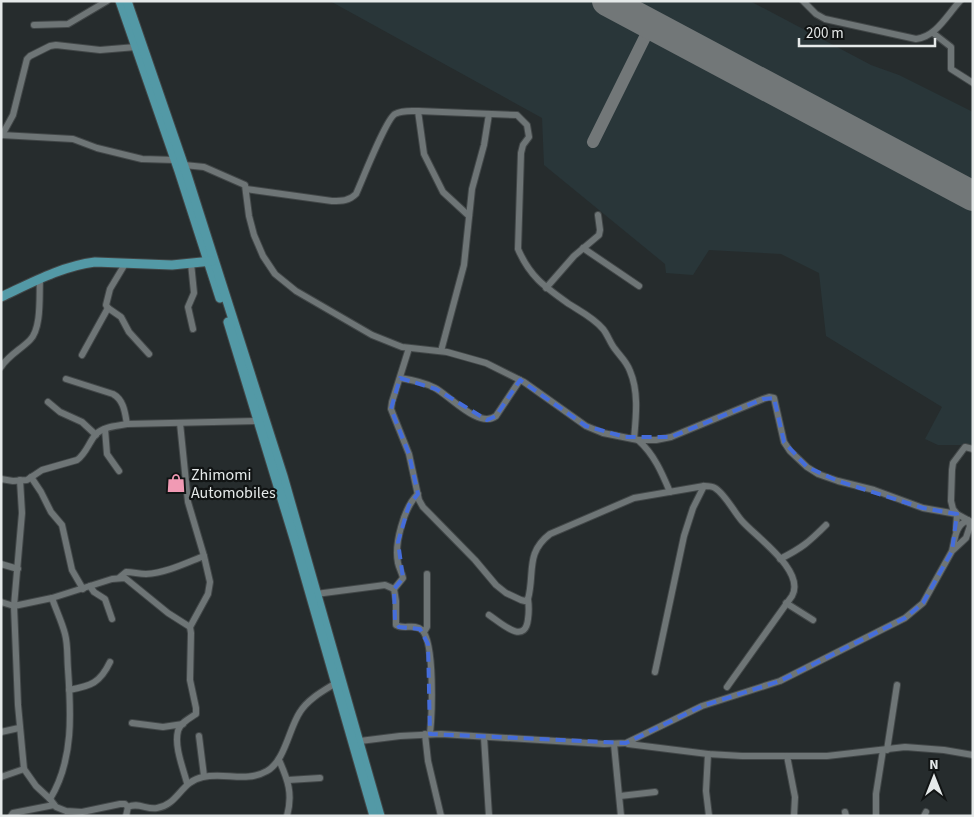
<svg xmlns="http://www.w3.org/2000/svg" width="974" height="817" viewBox="0 0 974 817" font-family="'Source Sans 3',sans-serif">
	<rect width="100%" height="100%" fill="#262c2d"/>
	<polygon fill="#293639" points="330,1 750,1 871,65 899,75 973,112 973,448 966,445 938,445 925,439 942,407 826,336 819,273 781,254 709,250 693,275 666,273 665,264 544,165 542,118"/>
	<g fill="none" stroke-linecap="round" stroke-linejoin="round">
		<polyline stroke="#727778" stroke-width="12" points="593,142 651,25"/>
		<polyline stroke="#727778" stroke-width="30" points="607,1 973,196"/>
		<g stroke="#424748" stroke-width="8">
			<g id="minor">
				<path d="M803,1L816,14L825,19L916,39C936,37 947,15 960,1"/>
				<polyline points="34,25 68,24 107,1"/>
				<polyline points="933,33 951,47 951,69 973,83"/>
				<polyline points="418,111 424,154 443,192 469,216"/>
				<polyline points="1,135 73,139 97,148 142,159 175,160"/>
				<polyline points="2,135 13,115 27,59 30,56 50,46 56,45 100,50 136,47"/>
				<polyline points="184,165 204,167 245,185 249,216 254,235 263,256 275,274 296,291 372,335 402,347 447,352 486,363 524,382 586,426 603,433 638,440 656,440 671,437 763,399 769,397 774,398 784,442 790,451 807,467 818,474 838,481 874,490 923,508 957,514 973,523"/>
				<path d="M246,189L332,201C342,201 349,201 356,194C362,181 386,119 395,114C402,110 411,111 418,111L517,115L527,125L529,137L523,145L521,153L518,249C530,277 545,287 569,304C580,311 594,318 603,329C608,335 610,343 615,349C620,356 627,362 630,371C639,392 636,417 634,439"/>
				<polyline points="583,248 639,286"/>
				<polyline points="191,263 194,293 188,307 193,329"/>
				<polyline points="125,264 110,289 106,305 108,308 121,317 129,332 149,354"/>
				<polyline points="546,288 574,256 599,235 600,230 598,215"/>
				<path d="M409,348L392,402L391,409L409,454L419,500L423,507L475,560L496,585L506,593L521,600L525,601L528,599C535,573 525,553 550,534L634,498L704,486C708,486 712,486 715,488C725,494 734,512 742,521C756,537 806,571 792,596L727,687"/>
				<polyline points="441,351 464,265 472,189 484,145 489,114"/>
				<polyline points="82,355 108,308"/>
				<path d="M1,367C9,355 20,350 30,340C42,328 39,295 40,279"/>
				<path d="M400,378C413,380 424,382 435,388C450,396 479,429 496,416L520,380"/>
				<path d="M66,379L113,394C124,400 125,413 127,424"/>
				<polyline points="48,402 60,412 82,422 96,435"/>
				<polyline points="180,423 188,502 204,556 210,582 208,594 190,627"/>
				<polyline points="105,429 107,454 119,471"/>
				<path d="M638,440C654,454 662,473 670,492"/>
				<polyline points="31,477 41,492 51,512 62,525 72,570 83,589"/>
				<path d="M1,479L13,481L27,480L42,470L77,460C86,454 89,442 96,434C104,426 118,426 127,424L259,421"/>
				<path d="M20,480L22,513L14,606L52,598C56,610 62,622 65,634C68,645 67,657 68,669C71,712 74,760 50,799"/>
				<polyline points="956,530 957,514 953,509 951,501 952,470 953,463 965,447 973,449"/>
				<path d="M780,559C802,548 809,542 826,525"/>
				<polyline points="1,564 18,569"/>
				<path d="M120,577L126,572C133,572 139,574 146,574C166,573 186,563 204,556"/>
				<polyline points="90,586 94,592 105,599 112,619"/>
				<path d="M394,589L403,578C402,573 399,568 398,563C394,544 404,507 418,494"/>
				<path d="M316,594L385,585L394,589L396,601V625C404,630 414,623 422,630C435,643 432,715 430,734"/>
				<path d="M52,598L112,579L125,578L168,613L190,627L191,633L190,680L196,708V714C190,718 180,723 178,731C174,746 183,768 187,783"/>
				<polyline points="1,602 14,606 18,705 24,769 36,786 50,799 56,807 66,811 82,812 120,804 125,804 128,807"/>
				<polyline points="786,603 813,620"/>
				<path d="M489,615C501,623 525,646 528,619C529,612 529,606 528,599"/>
				<polyline points="424,632 427,627 427,574"/>
				<polyline points="655,672 684,536 693,508 704,486"/>
				<path d="M69,690C91,686 100,683 110,662"/>
				<polyline points="132,723 163,727 183,724"/>
				<polyline points="1,732 19,728"/>
				<polyline points="425,734 428,761 441,816"/>
				<polyline points="199,736 204,776"/>
				<polyline points="484,737 489,816"/>
				<path d="M360,741L400,736L441,734L604,744L626,743L702,706L780,681L905,618L923,603L952,551L966,538L970,526L968,520C955,525 955,539 952,551"/>
				<polyline points="614,744 621,816"/>
				<polyline points="628,744 708,754 742,756 827,756 905,747 944,750 973,755"/>
				<polyline points="887,750 897,685"/>
				<polyline points="708,754 706,791 709,816"/>
				<polyline points="787,756 795,797 794,816"/>
				<path d="M279,760C288,780 293,794 287,816"/>
				<polyline points="1,777 24,769"/>
				<polyline points="288,780 320,778"/>
				<polyline points="620,796 655,792"/>
				<polyline points="845,812 846,816"/>
				<polyline points="11,816 13,813 54,805"/>
				<path d="M126,816L128,807C138,802 147,810 157,808C178,805 181,781 203,777C225,772 246,783 267,771C285,761 289,728 300,712C308,699 323,691 336,683"/>
				<polyline points="876,816 876,794 883,750"/>
				<polyline points="924,816 926,812"/>
			</g>
		</g>
		<g stroke="#424748" stroke-width="11">
			<g id="major">
				<polyline points="120,1 179,171 220,298"/>
				<polyline points="127,1 187,175 253,382 283,476 380,816"/>
				<path d="M1,297C31,283 62,266 95,262L172,265L212,261"/>
				<polyline points="228,322 296,545 374,816"/>
			</g>
		</g>
		<use href="#minor" stroke="#6e7576" stroke-width="6"/>
		<use href="#major" stroke="#5399a6" stroke-width="9"/>
	</g>
	<path fill="none" stroke="#456ddb" stroke-width="4" stroke-dasharray="10 6" stroke-linejoin="round" d="M400,378L436,389L487,420L496,416L520,380L586,426L625,437H671L763,399L774,398L784,442L807,467L838,481L923,508L957,514L952,551L923,603L905,618L780,681L702,706L626,743L430,734L428,644L420,629L399,627L395,620L394,589L403,578L398,542L409,505L418,494L409,454L391,409Z"/>
	<defs>
		<g id="shop-bare" transform="scale(1.5)"><path d="M-5-2.5h2.3a2.7 3.5 0 0 1 5.4 0H5L5.5 6h-11ZM-1.5-2.5h3a1.5 2.3 0 0 0-3 0Z" fill="#f19ab4" stroke="#111414" stroke-width="2.5" paint-order="stroke"/></g>
	</defs>
	<g fill-rule="evenodd">
		<use href="#shop-bare" x="176" y="483"/>
	</g>
	<g text-anchor="middle" stroke-width="4.5" stroke-linejoin="round" paint-order="stroke">
		<g font-size="16" fill="#e5e9e9" stroke="#111414" text-anchor="start">
			<text x="191" y="480">Zhimomi<tspan x="191" dy="18">Automobiles</tspan></text>
		</g>
	</g>
	<rect width="974" height="817" fill="none" stroke="#e5e9e9" stroke-width="5"/>
	<g transform="translate(934 777)" stroke="#111414" stroke-width="4" paint-order="stroke">
	<path d="M0-4L9 19L0 12L-9 19Z" fill="#e5e9e9"/>
	<text y="-8" font-size="14" font-weight="bold" text-anchor="middle" fill="#e5e9e9">N</text>
	</g>
	<path d="M799 38v8h136v-8" fill="none" stroke="#e5e9e9" stroke-width="2.5"/>
	<text x="806" y="38" font-size="15" fill="#e5e9e9" stroke="#111414" stroke-width="4" paint-order="stroke">200 m</text>
</svg>
